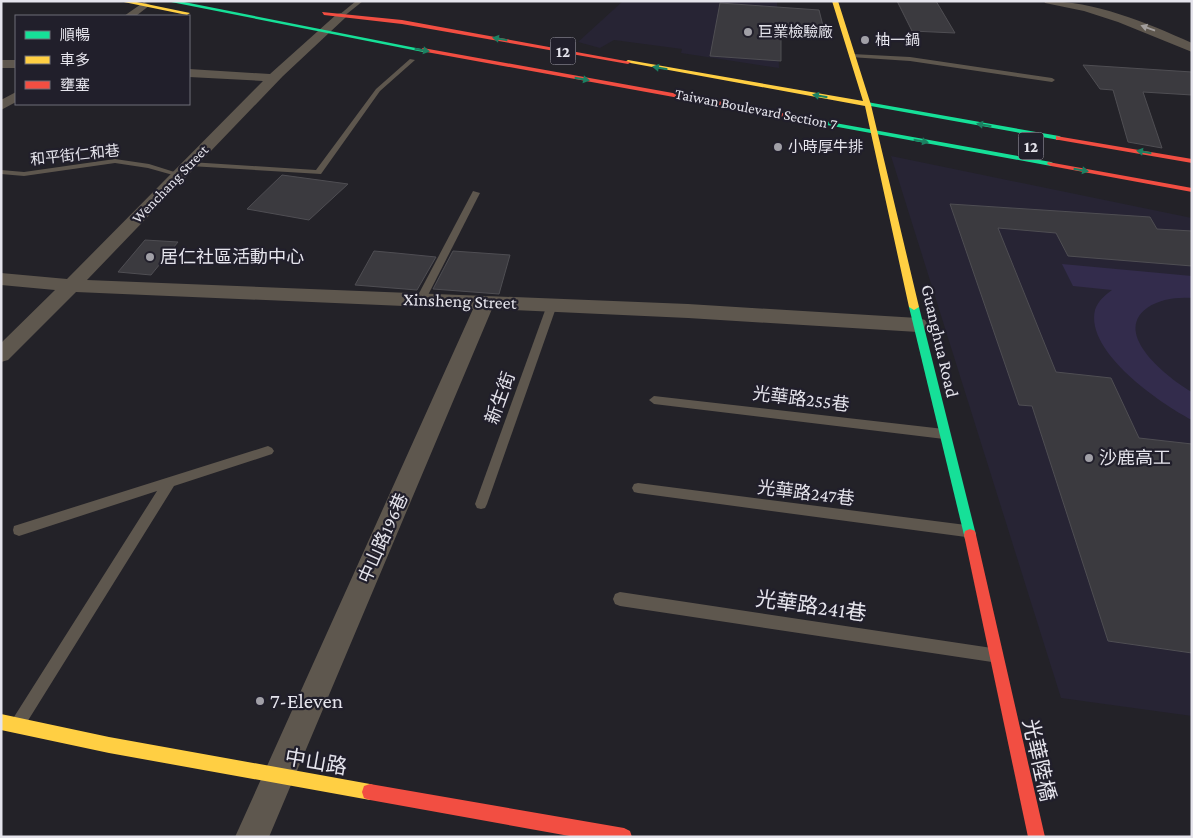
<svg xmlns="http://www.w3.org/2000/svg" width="1193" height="838" viewBox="0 0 1193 838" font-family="'Crimson Pro','Noto Sans TC',serif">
	<rect width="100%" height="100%" fill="#232228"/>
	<g fill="#272434">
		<polygon points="623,1 777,1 779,68 681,53 682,49 614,40 600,48 578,42"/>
		<polygon points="891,156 1192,218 1192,716 1061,698"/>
	</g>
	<path fill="#332c4c" d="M1062,264L1192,276V298C1176,297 1160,299 1147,308C1111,334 1169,379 1192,392V420C1161,404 1085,352 1095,310C1098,301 1105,295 1112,290L1073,286Z"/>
	<g fill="#3b3a3f" stroke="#4f4e53">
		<polygon points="897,1 936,1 955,33 912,31"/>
		<polygon points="720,3 819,10 826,38 781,36 781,61 710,56"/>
		<polygon points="1083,65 1192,72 1192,95 1143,92 1162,148 1128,142 1113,90 1100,89"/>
		<polygon points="282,175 348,184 309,220 247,209"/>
		<polygon points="950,204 1150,217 1157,229 1192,231 1192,266 1068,256 1056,233 998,228 1056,372 1111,378 1139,438 1192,444 1192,653 1108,641 1032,406 1019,405"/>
		<polygon points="145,240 178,242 151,275 118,272"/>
		<polygon points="374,251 396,253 436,257 417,290 355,285"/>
		<polygon points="453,251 510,255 499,294 433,289"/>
	</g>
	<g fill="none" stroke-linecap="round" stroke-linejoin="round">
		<g fill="#5e574e" fill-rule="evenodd">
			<polygon points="356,1 363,1 343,17 339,17 339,15"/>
			<polygon points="852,54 910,57 1052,78 1055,80 1052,82 910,61 850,57 849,56"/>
			<polygon points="410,59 415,60 380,91 321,174 190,166 186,164 190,162 316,170 376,89"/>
			<polygon points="115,159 149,164 184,175 180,177 148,168 115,163 24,176 1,174 1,170 24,172"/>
			<polygon points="473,191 480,193 426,299 421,302 418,301 416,299"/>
			<polygon points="552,302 557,305 487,504 485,508 481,509 477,508 475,504 547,305"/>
			<polygon points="654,396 944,429 948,431 950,434 948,437 944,439 654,404 649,400"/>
			<polygon points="268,446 272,448 274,451 272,454 174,486 24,727 19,730 14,727 11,722 14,717 157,491 19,536 14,534 13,530 14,526"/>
			<polygon points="638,483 966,525 971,527 972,531 971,535 966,537 638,493 634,492 632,488 634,484"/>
			<polygon points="620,592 992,648 997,650 999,655 997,660 992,662 620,606 615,604 613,599 615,594"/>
		</g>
		<g fill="#5e574e" fill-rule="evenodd">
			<path d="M1044,1C1095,1 1145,22 1192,43V52L1118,22L1084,11L1045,3Z"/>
			<polygon points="144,2 150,5 136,16 124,16"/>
			<polygon points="341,13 347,16 345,18 283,76 87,280 688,304 918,318 925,320 928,325 925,330 918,332 688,318 492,309 269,837 235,837 473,309 76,292 8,360 1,362 1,343 55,290 1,285 1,273 67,279 263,81 189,77 189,69 270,74 337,14"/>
			<rect x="1" y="60" width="15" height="8"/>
			<polygon points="16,92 16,102 1,110 1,100"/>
		</g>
		<g fill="#16e098" fill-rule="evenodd">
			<polygon points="166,1 179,1 426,50 423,52"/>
			<polygon points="867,102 1059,136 1063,138 1059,140 865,105 865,103"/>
			<polygon points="813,119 1051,162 1055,164 1051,166 816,123 813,123"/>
			<polygon points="914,304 919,307 976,535 975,539 970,541 965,539 964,535 909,307"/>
		</g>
		<g fill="#ffcf43" fill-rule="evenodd">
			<polygon points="119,1 132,1 190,13 187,15"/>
			<polygon points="832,1 838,1 871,105 919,307 914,310 909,307 865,106 625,62 628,60 863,101"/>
			<polygon points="1,714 109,737 370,784 376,786 378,792 376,798 370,800 109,753 1,730"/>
		</g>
		<g fill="#f24e42" fill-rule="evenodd">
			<polygon points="322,12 402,20 631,62 628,64 402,24 324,15"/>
			<polygon points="423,48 816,119 820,121 816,123 421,51 420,50"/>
			<polygon points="1056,136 1192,159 1192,163 1059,140 1056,140"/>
			<polygon points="1048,162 1192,188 1192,192 1051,166 1047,164"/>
			<polygon points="970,529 975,531 976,535 1045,837 1028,837 964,535 965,531"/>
			<polygon points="370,784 624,828 630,831 632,837 575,837 370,800 364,798 362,792 364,786"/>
		</g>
	</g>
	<defs><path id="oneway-solid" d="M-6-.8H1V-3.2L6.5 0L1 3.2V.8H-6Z" transform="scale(1.25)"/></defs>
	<use fill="#a29e9d" href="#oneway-solid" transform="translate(1148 28) rotate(-160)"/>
	<g fill="#1c8062">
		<use href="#oneway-solid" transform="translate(500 39) rotate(-170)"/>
		<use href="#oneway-solid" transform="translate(422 50) rotate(10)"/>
		<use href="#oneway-solid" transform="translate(660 68) rotate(-170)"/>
		<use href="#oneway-solid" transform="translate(582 79) rotate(10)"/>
		<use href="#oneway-solid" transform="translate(820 96) rotate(-170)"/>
		<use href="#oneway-solid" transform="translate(984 125) rotate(-170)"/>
		<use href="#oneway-solid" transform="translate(921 141) rotate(10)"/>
		<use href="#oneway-solid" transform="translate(1144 152) rotate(-170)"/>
		<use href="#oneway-solid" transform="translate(1081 170) rotate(10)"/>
	</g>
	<g fill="#a1a0a7" stroke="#211f2b" stroke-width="2">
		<circle cx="748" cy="32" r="5"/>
		<circle cx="865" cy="40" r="5"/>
		<circle cx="778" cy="147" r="5"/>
		<circle cx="150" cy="257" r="5"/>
		<circle cx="1089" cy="458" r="5"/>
		<circle cx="260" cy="701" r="5"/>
	</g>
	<g text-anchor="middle" stroke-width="4.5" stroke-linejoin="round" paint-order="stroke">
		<g font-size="15" fill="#e5e4ec" stroke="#211f2b" text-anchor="start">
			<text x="758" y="37">巨業檢驗廠</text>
			<text x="875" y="45">柚一鍋</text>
			<text x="788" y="152">小時厚牛排</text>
		</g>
		<g font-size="15" fill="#e5e4ec" stroke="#211f2b">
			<text transform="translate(756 109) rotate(11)" y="5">Taiwan Boulevard Section 7</text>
			<text transform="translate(75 155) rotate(-6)" y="5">和平街仁和巷</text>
			<text transform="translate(170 184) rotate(-46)" y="5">Wenchang Street</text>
		</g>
		<g fill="#211f2b" stroke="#aaa9b2" stroke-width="1">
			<rect x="550.5" y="37.5" width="25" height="27" rx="4"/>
			<rect x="1018.5" y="132.5" width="25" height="27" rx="4"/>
		</g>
		<g font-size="16" font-weight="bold" fill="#e5e4ec">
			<text x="563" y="57">12</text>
			<text x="1031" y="152">12</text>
		</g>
		<g font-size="18" fill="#e5e4ec" stroke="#211f2b" text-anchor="start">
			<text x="160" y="263">居仁社區活動中心</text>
			<text x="1099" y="464">沙鹿高工</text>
		</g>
		<g font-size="18" fill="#e5e4ec" stroke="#211f2b">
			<text transform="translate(460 301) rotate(2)" y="6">Xinsheng Street</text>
			<text transform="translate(940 341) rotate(77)" y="6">Guanghua Road</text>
			<text transform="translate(500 398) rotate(-70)" y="6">新生街</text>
			<text transform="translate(801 399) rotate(7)" y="6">光華路255巷</text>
			<text transform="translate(806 493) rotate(7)" y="6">光華路247巷</text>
			<text transform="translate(383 538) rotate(-66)" y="6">中山路196巷</text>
		</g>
		<g font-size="21" fill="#e5e4ec" stroke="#211f2b">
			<text transform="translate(811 606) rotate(8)" y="7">光華路241巷</text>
			<text transform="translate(1039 760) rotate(77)" y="7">光華陸橋</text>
			<text transform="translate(316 762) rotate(10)" y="7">中山路</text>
		</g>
		<g font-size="21" fill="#e5e4ec" stroke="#211f2b" text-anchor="start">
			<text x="270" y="708">7-Eleven</text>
		</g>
	</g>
	<rect width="1193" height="838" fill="none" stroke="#e5e4ec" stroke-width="5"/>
	<rect x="15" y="15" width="175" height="90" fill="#211f2b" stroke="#6f6e78"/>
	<rect x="25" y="31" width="25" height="8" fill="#16e098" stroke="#6f6e78"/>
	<text x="60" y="40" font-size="15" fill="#e5e4ec">順暢</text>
	<rect x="25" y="56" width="25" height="8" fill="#ffcf43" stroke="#6f6e78"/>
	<text x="60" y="65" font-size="15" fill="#e5e4ec">車多</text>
	<rect x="25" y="81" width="25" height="8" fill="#f24e42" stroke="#6f6e78"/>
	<text x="60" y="90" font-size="15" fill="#e5e4ec">壅塞</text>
</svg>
